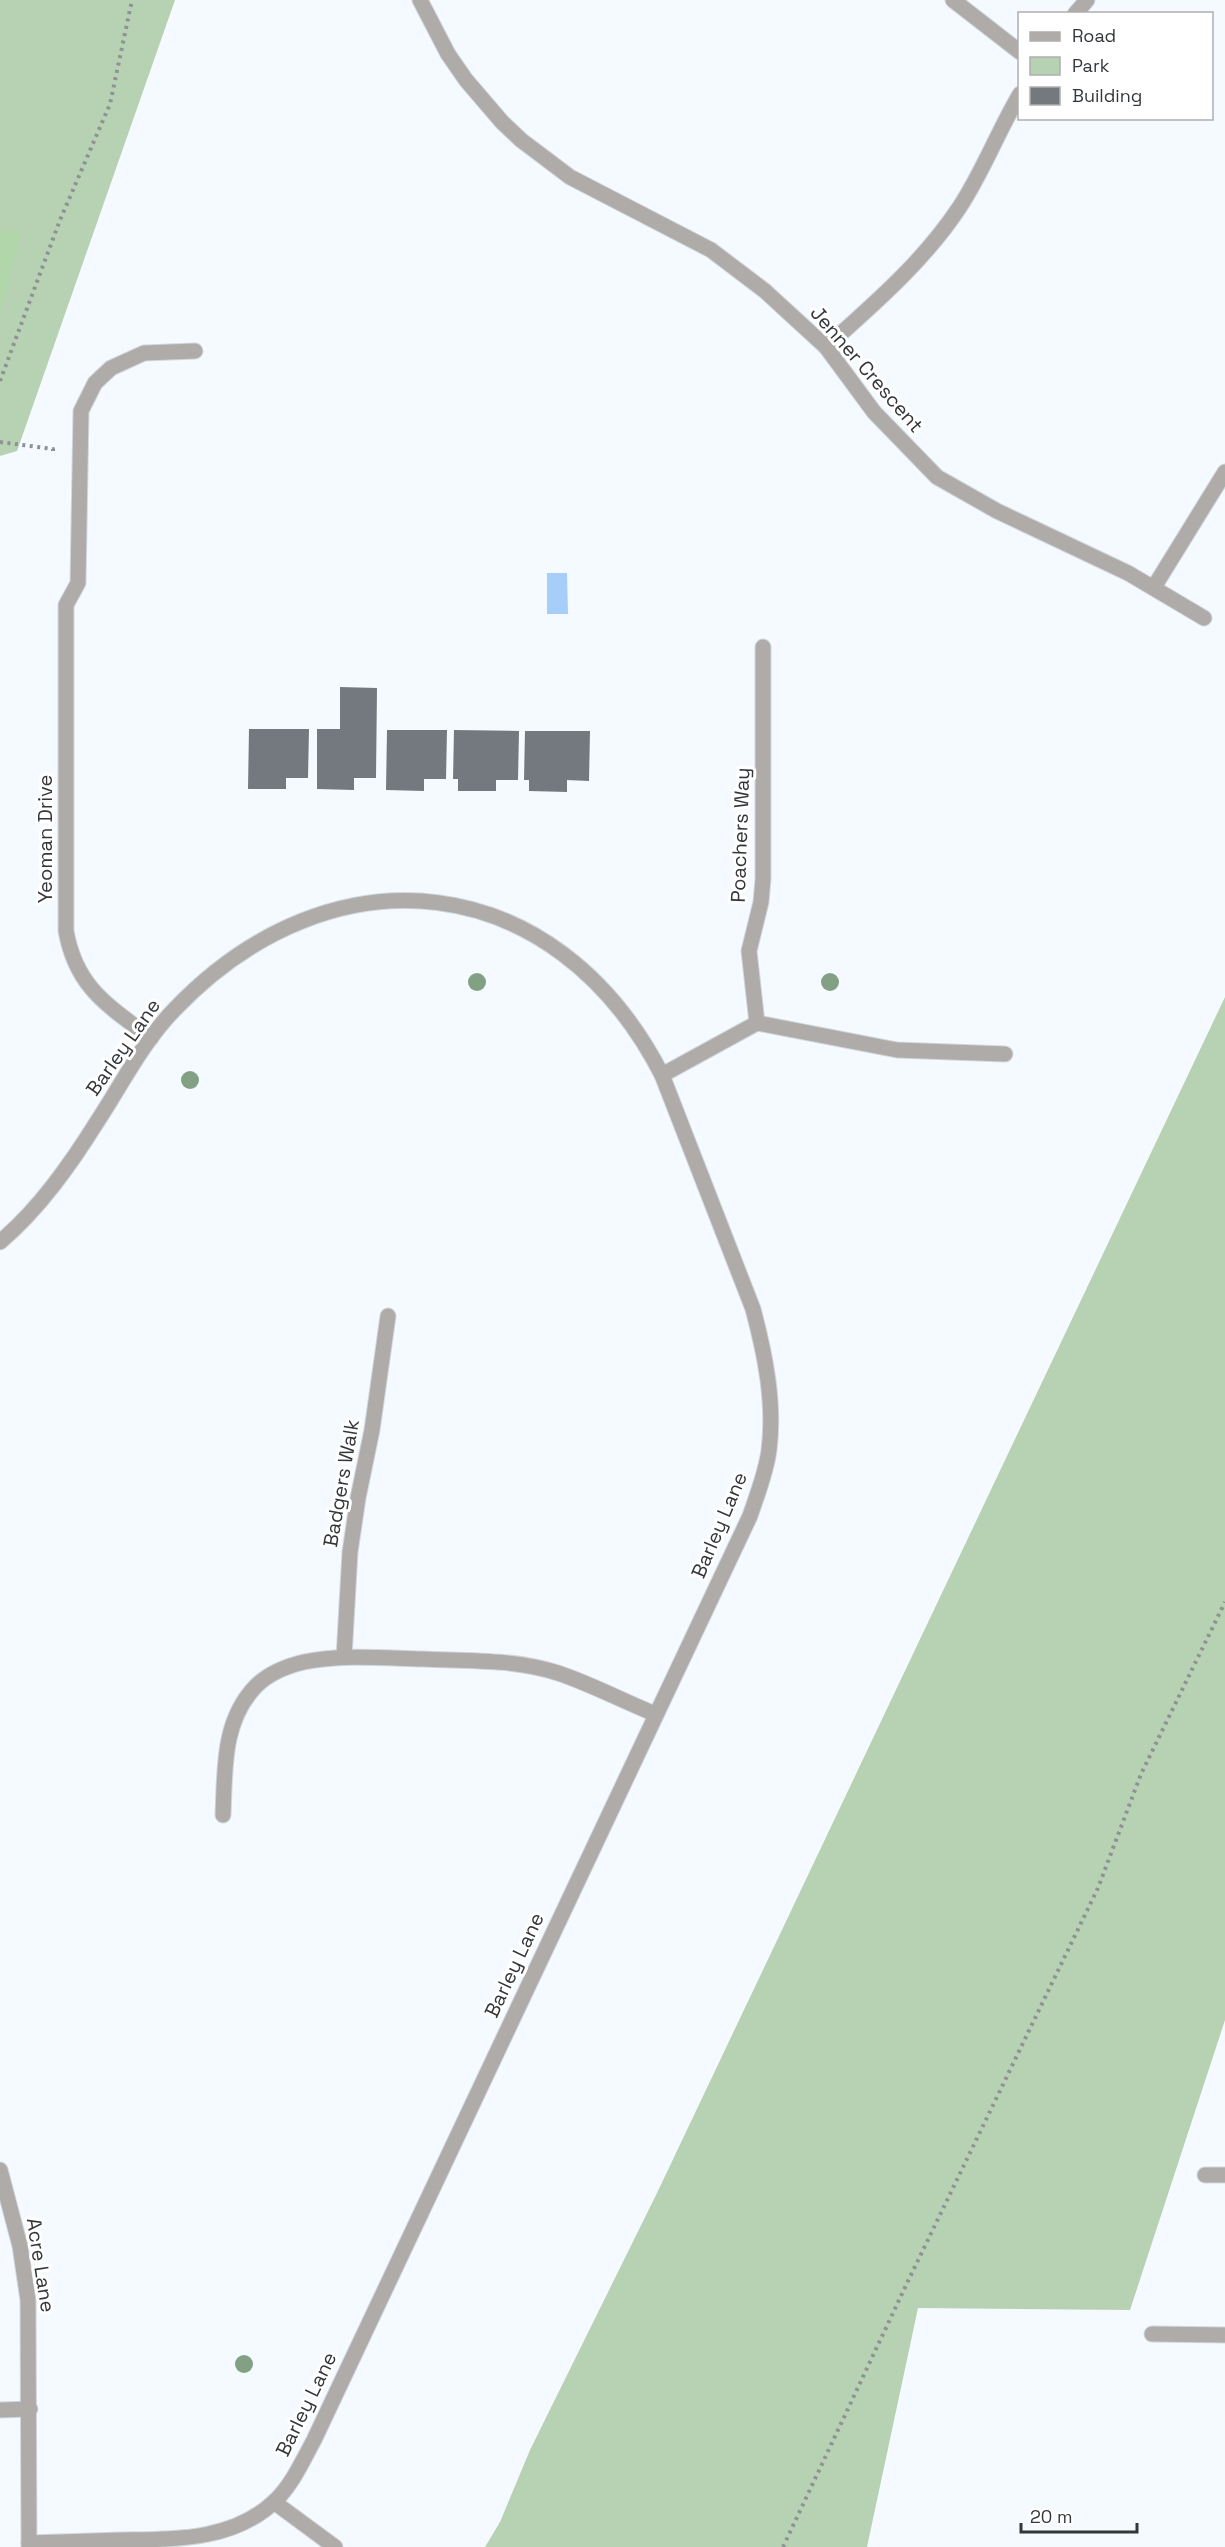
<svg xmlns="http://www.w3.org/2000/svg" width="1225" height="2547" viewBox="0 0 1225 2547" font-family="'Space Grotesk',sans-serif">
	<rect width="100%" height="100%" fill="#f4faff"/>
	<g fill="#b7d2b2">
		<polygon points="0,0 175,0 17,451 0,456"/>
		<polygon points="1225,997 1225,2020 1130,2310 918,2308 867,2547 485,2547 500,2522 530,2450 657,2193"/>
	</g>
	<polygon fill="#b1d6aa" points="0,230 21,232 0,315"/>
	<polygon fill="#a7cef8" points="547,573 567,573 568,614 547,614"/>
	<g fill="#73797f">
		<polygon points="340,687 377,688 376,778 354,778 354,790 317,789 317,729 340,729"/>
		<polygon points="249,729 309,729 308,778 286,778 286,789 248,789"/>
		<polygon points="387,730 447,730 446,779 424,779 424,791 386,790"/>
		<polygon points="454,730 519,731 518,780 496,780 496,791 458,791 458,779 453,779"/>
		<polygon points="525,731 590,731 589,781 567,780 567,792 529,791 529,780 524,780"/>
	</g>
	<g fill="none" stroke-linecap="round" stroke-linejoin="round">
		<g stroke="#d1d7db" stroke-width="17">
			<g id="minor">
				<polyline points="420,0 448,54 466,80 502,122 521,140 570,177 711,250 765,291 826,347 874,412 937,477 997,511 1128,573 1204,618"/>
				<polyline points="953,0 1020,52"/>
				<polyline points="1075,14 1087,0"/>
				<path d="M826,347C874,304 923,262 959,208C983,172 998,131 1020,94"/>
				<polyline points="1154,587 1225,472"/>
				<polyline points="757,1023 749,951 761,902 763,879 763,647"/>
				<path d="M151,1038C107,1005 76,987 66,931V605L78,583L81,411L95,383L111,368L144,353L195,351"/>
				<polyline points="662,1075 757,1023 897,1050 1005,1054"/>
				<path d="M0,1242C39,1209 70,1165 97,1122C122,1084 142,1043 174,1010C332,844 556,868 662,1075L753,1309C765,1354 775,1403 769,1450C766,1473 757,1495 750,1516L314,2440C302,2462 292,2485 274,2502C232,2541 175,2539 121,2540C91,2541 60,2542 29,2543"/>
				<polyline points="344,1657 350,1552 358,1498 372,1430 388,1316"/>
				<path d="M223,1815C225,1770 222,1721 256,1686C269,1673 287,1666 304,1662C343,1654 383,1658 423,1659C468,1661 515,1659 558,1673C591,1684 623,1701 655,1714"/>
				<polyline points="0,2170 20,2246 28,2300 29,2547"/>
				<polyline points="1205,2175 1225,2175"/>
				<polyline points="1152,2334 1225,2335"/>
				<polyline points="0,2410 30,2409"/>
				<polyline points="274,2502 335,2547"/>
			</g>
		</g>
		<g stroke="#8e9295" stroke-width="4" stroke-dasharray="3 4.5" stroke-linecap="butt">
			<polyline points="0,381 60,220 110,104 132,0"/>
			<polyline points="0,442 53,449 53,451"/>
			<polyline points="783,2547 908,2281 1098,1888 1141,1774 1225,1602"/>
		</g>
		<use href="#minor" stroke="#afaba9" stroke-width="15"/>
	</g>
	<g fill="#82a083">
		<circle cx="477" cy="982" r="9"/>
		<circle cx="830" cy="982" r="9"/>
		<circle cx="190" cy="1080" r="9"/>
		<circle cx="244" cy="2364" r="9"/>
	</g>
	<g text-anchor="middle" stroke-width="6" stroke-linejoin="round" paint-order="stroke">
		<g font-size="20" fill="#343739" stroke="#fff">
			<text transform="translate(867 369) rotate(49)" y="7">Jenner Crescent</text>
			<text transform="translate(740 835) rotate(-88)" y="7">Poachers Way</text>
			<text transform="translate(45 839) rotate(-90)" y="7">Yeoman Drive</text>
			<text transform="translate(123 1047) rotate(-55)" y="7">Barley Lane</text>
			<text transform="translate(341 1483) rotate(-80)" y="7">Badgers Walk</text>
			<text transform="translate(719 1525) rotate(-67)" y="7">Barley Lane</text>
			<text transform="translate(514 1965) rotate(-65)" y="7">Barley Lane</text>
			<text transform="translate(41 2265) rotate(81)" y="7">Acre Lane</text>
			<text transform="translate(306 2404) rotate(-64)" y="7">Barley Lane</text>
		</g>
	</g>
	<rect x="1018" y="12" width="195" height="108" fill="#ffffff" stroke="#aeafb0" stroke-width="1.5"/>
	<rect x="1030" y="32" width="30" height="9" fill="#afaba9" stroke="#aeafb0" stroke-width="1.5"/>
	<text x="1072" y="42" font-size="18" fill="#343739">Road</text>
	<rect x="1030" y="57" width="30" height="18" fill="#b7d2b2" stroke="#aeafb0" stroke-width="1.5"/>
	<text x="1072" y="72" font-size="18" fill="#343739">Park</text>
	<rect x="1030" y="87" width="30" height="18" fill="#73797f" stroke="#aeafb0" stroke-width="1.5"/>
	<text x="1072" y="102" font-size="18" fill="#343739">Building</text>
	<path d="M1021 2523v9h116v-9" fill="none" stroke="#343739" stroke-width="3"/>
	<text x="1030" y="2523" font-size="18" fill="#343739" stroke="#ffffff" stroke-width="4.5" paint-order="stroke">20 m</text>
</svg>
